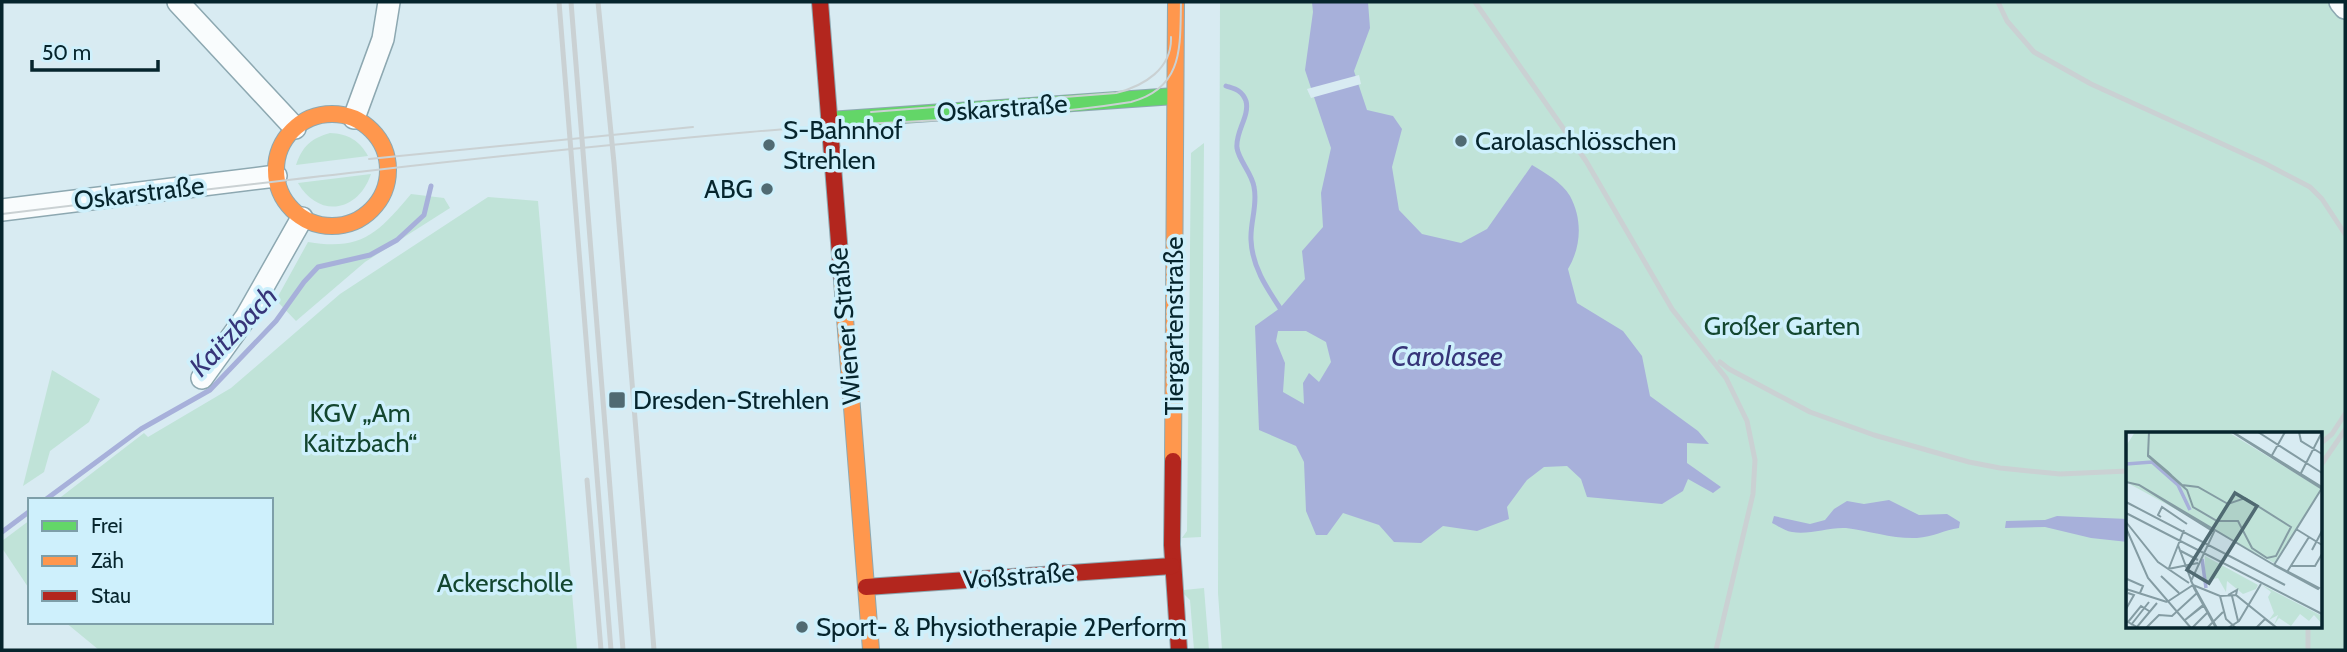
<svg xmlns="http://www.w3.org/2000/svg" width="2347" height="652" viewBox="0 0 2347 652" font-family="Cabin,sans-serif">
	<rect width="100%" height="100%" fill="#d8ebf2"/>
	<g fill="#c0e3d8" fill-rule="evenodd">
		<path d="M1220,2H2345V650H1222L1218,593ZM2128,433H2321V626H2128Z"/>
		<path d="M330,133C348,134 359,140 368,156L296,165C302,146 312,138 330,133Z"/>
		<polygon points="1204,143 1201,537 1182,538 1187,531 1191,153"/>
		<path d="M371,174C358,212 319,219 298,183Z"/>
		<path d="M411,194L444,198L450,208L365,262L296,321L276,300L308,242C362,251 378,233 411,194Z"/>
		<polygon points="488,197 538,201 577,650 99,650 65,622 271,622 271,500 57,500 144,433 148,437 231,388 340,294"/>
		<polygon points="52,370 100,399 89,422 50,451 44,472 23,486"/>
		<polygon points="30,520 30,590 2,548 2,541"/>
		<polygon points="1204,588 1209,650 1194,650 1190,600 1184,594 1184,590"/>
	</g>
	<g fill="#a7b0da" fill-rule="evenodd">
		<path d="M1312,2H1368L1370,28L1354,71L1367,110L1393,116L1402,129L1392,167L1399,210L1422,234L1461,243L1487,229L1532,165C1545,173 1562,182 1570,196C1583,220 1581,247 1568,269L1577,303L1623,331L1642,356L1650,396L1698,431L1709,444L1687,443V463L1721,487L1713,493L1688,479L1683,491L1662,504L1587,497L1581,479L1567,466L1544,467L1527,480L1507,507L1509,519L1477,531L1443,526L1421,543L1394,542L1379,525L1343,513L1327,535H1316L1306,511L1304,462L1296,446L1259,430L1255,326L1280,308L1305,279L1302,251L1323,227L1321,193L1331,148L1305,70L1313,12ZM1278,331H1306L1326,342L1331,362L1319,382L1309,373L1303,383L1304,404L1283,392L1285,363L1276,341Z"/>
		<path d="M1889,500L1919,515L1947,514L1960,522L1959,528C1944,530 1933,537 1917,538C1893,539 1870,531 1846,528C1828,527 1810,535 1792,532C1785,531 1778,526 1772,523L1774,516L1810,524L1825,520L1834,509L1847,501L1864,504Z"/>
		<polygon points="2057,516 2128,519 2128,542 2091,538 2045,527 2005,528 2006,521 2045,520"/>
	</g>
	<polygon fill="#d8ebf2" points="1359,75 1361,84 1311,98 1307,89"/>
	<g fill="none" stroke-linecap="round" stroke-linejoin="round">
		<g stroke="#a7b0da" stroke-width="5">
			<path d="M1226,86C1235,89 1242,90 1246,101C1250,116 1235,132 1237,148C1239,161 1252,173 1254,187C1258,205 1250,222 1251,240C1252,266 1266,287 1280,308"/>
			<polyline points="45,500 141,429 210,390 276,321 304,282 318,267 370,255 397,240 424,215 431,186"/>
			<polyline points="2,532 30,511"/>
		</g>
		<g stroke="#8da8b1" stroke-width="24">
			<g id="street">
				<polyline points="178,2 295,128"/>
				<polyline points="2340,2 2345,8"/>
				<polyline points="354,118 383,39 389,2"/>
				<polyline points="2,210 276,176"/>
				<polyline points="202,378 246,317 302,218"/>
			</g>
		</g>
		<g stroke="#8da8b1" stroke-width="18">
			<polyline id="fast" points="829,120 1175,96"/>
		</g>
		<g stroke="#8da8b1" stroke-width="18">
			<g id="slow">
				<circle cx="332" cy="170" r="56"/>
				<polyline points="842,280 871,650"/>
				<polyline points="1173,461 1176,2"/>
			</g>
		</g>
		<g stroke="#8da8b1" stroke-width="18">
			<g id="jam">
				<polyline points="820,2 842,280"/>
				<polyline points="1173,461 1172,545 1179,650"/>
				<polyline points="866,587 1172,566"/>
			</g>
		</g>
		<use href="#street" stroke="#f9fcfd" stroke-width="21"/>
		<use href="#fast" stroke="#63d668" stroke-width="16"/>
		<use href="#slow" stroke="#ff974d" stroke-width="16"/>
		<use href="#jam" stroke="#b3261e" stroke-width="16"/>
		<g stroke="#cad1d3" stroke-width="2">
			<path d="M871,112L1116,93C1144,86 1172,69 1171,37"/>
			<polyline points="369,159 693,127"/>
			<path d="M2,214C251,184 500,154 750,132C877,120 1006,122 1131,102C1184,88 1180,46 1181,2"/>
		</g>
		<g stroke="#cad1d3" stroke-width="5">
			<polyline points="559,2 611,650"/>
			<polyline points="571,2 623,650"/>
			<polyline points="598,2 614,163 654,650"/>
			<polyline points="1475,2 1586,161 1672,309 1726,378 1747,421 1755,460 1753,494 1716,650"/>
			<polyline points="1998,2 2007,21 2034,52 2091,84 2264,163 2310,187 2322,199 2345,234"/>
			<polyline points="1720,362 1729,369 1810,412 1874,435 1969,462 2000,468 2060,474 2128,471"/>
			<polyline points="2321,443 2332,434 2345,414"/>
			<polyline points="2321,465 2345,430"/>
			<polyline points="587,480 601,650"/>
			<polyline points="2308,626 2308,650"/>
		</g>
	</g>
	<g fill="#506a72" stroke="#cef0fc" stroke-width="2.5">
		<circle cx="1461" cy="141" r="7"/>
		<circle cx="769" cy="145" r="7"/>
		<circle cx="767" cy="189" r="7"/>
		<rect x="608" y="391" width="18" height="18" rx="3.5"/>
		<circle cx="802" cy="627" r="7"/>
	</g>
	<g text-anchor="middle" stroke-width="7" stroke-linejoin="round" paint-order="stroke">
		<g font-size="26" fill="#06252d" stroke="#cef0fc">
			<text transform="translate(1002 108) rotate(-4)" y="9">Oskarstraße</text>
			<text transform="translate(139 193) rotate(-7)" y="9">Oskarstraße</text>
			<text transform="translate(845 326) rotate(-95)" y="9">Wiener Straße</text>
			<text transform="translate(1174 326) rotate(-90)" y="9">Tiergartenstraße</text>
			<text transform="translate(1019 576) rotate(-4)" y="9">Voßstraße</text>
		</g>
		<g font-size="26" fill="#06252d" stroke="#cef0fc" text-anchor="start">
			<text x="783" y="139">S-Bahnhof<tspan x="783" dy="30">Strehlen</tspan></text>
			<text x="1475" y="150">Carolaschlösschen</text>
			<text x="753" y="198" text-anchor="end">ABG</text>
			<text x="633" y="409">Dresden-Strehlen</text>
			<text x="816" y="636">Sport- &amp; Physiotherapie 2Perform</text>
		</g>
		<g font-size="26" fill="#13462f" stroke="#cef0fc">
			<text x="1782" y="335">Großer Garten</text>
			<text x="360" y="422">KGV „Am<tspan x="360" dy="30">Kaitzbach“</tspan></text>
			<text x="505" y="592">Ackerscholle</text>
		</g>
		<g font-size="28" font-style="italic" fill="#373579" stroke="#cef0fc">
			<text transform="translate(233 331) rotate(-46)" y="10">Kaitzbach</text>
			<text x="1447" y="366">Carolasee</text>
		</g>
	</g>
	<g transform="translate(2126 432)">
		<rect width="196" height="196" fill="#d8ebf2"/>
		<path d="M9,0H102L195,57L148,131L0,50V14ZM79,124L132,153L130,157L117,162L101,149L100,160L92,146L79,149ZM136,153L196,184V192L188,183L183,189L174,182L165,194L153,186L148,193L152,183L143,188L148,181L142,165L145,160Z" fill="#c0e3d8"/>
		<path fill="none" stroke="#a7b0da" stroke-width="3.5" d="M0,32L26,30L52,53L64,78M76,127L80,156"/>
		<path fill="none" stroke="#849ca3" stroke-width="2" d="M23,0L22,23L42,40L46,44L56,53L72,55L102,72L119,66L165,95L150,124L141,126L126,116L112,89H91L67,75L61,58L45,44L22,24ZM106,0L196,57M107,0L196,55M132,0L196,41M173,0L175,9L196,22M145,25L159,0M174,43L196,0M0,50L13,53L148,133L196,56M0,50L13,53L88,100L65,149L91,196M0,70L159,153M0,81L196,182M35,85L32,83L36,75L61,92M0,90L32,130L63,151M0,96L22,146L65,196M170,97L196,113M52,113L68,156L90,196M53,118L72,128M186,118L196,99M148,133H149L193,156L192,157ZM165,134H189L196,122M43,136L58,98M42,137L72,131M161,140L183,105M35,144L53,161M1,147L17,154L14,161M67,153L94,164L110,163M0,157L41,170M102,163L111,158L110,163L151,196M94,164L100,187L110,196M106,164L112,189M41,170L67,153M77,173L59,188L77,174M0,177L8,163L2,161M23,179L15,174L2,190L11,195L31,171M5,193L23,170M20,196L33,183L46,184L71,161M66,196L81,181M81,196L97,180M102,196L113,189L135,152M130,196L139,187L151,196"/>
		<path fill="#506a72" fill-opacity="0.15" stroke="#506a72" stroke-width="3.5" d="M109,61L131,74L83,151L61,138Z"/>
		<rect width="196" height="196" fill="none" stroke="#06252d" stroke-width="3.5"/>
	</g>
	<rect width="2347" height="652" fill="none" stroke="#06252d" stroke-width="7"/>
	<rect x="28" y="498" width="245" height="126" fill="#cef0fc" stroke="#7e9fa9" stroke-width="2"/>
	<rect x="42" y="521" width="35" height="10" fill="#63d668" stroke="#7e9fa9" stroke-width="2"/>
	<text x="91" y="533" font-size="21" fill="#06252d">Frei</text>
	<rect x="42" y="556" width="35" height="10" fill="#ff974d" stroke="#7e9fa9" stroke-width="2"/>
	<text x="91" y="568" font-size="21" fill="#06252d">Zäh</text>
	<rect x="42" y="591" width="35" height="10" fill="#b3261e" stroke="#7e9fa9" stroke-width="2"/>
	<text x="91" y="603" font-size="21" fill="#06252d">Stau</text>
	<path d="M32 60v10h126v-10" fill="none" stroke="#06252d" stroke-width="3.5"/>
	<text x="42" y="60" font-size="21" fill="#06252d" stroke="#cef0fc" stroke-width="5" paint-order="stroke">50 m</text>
</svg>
